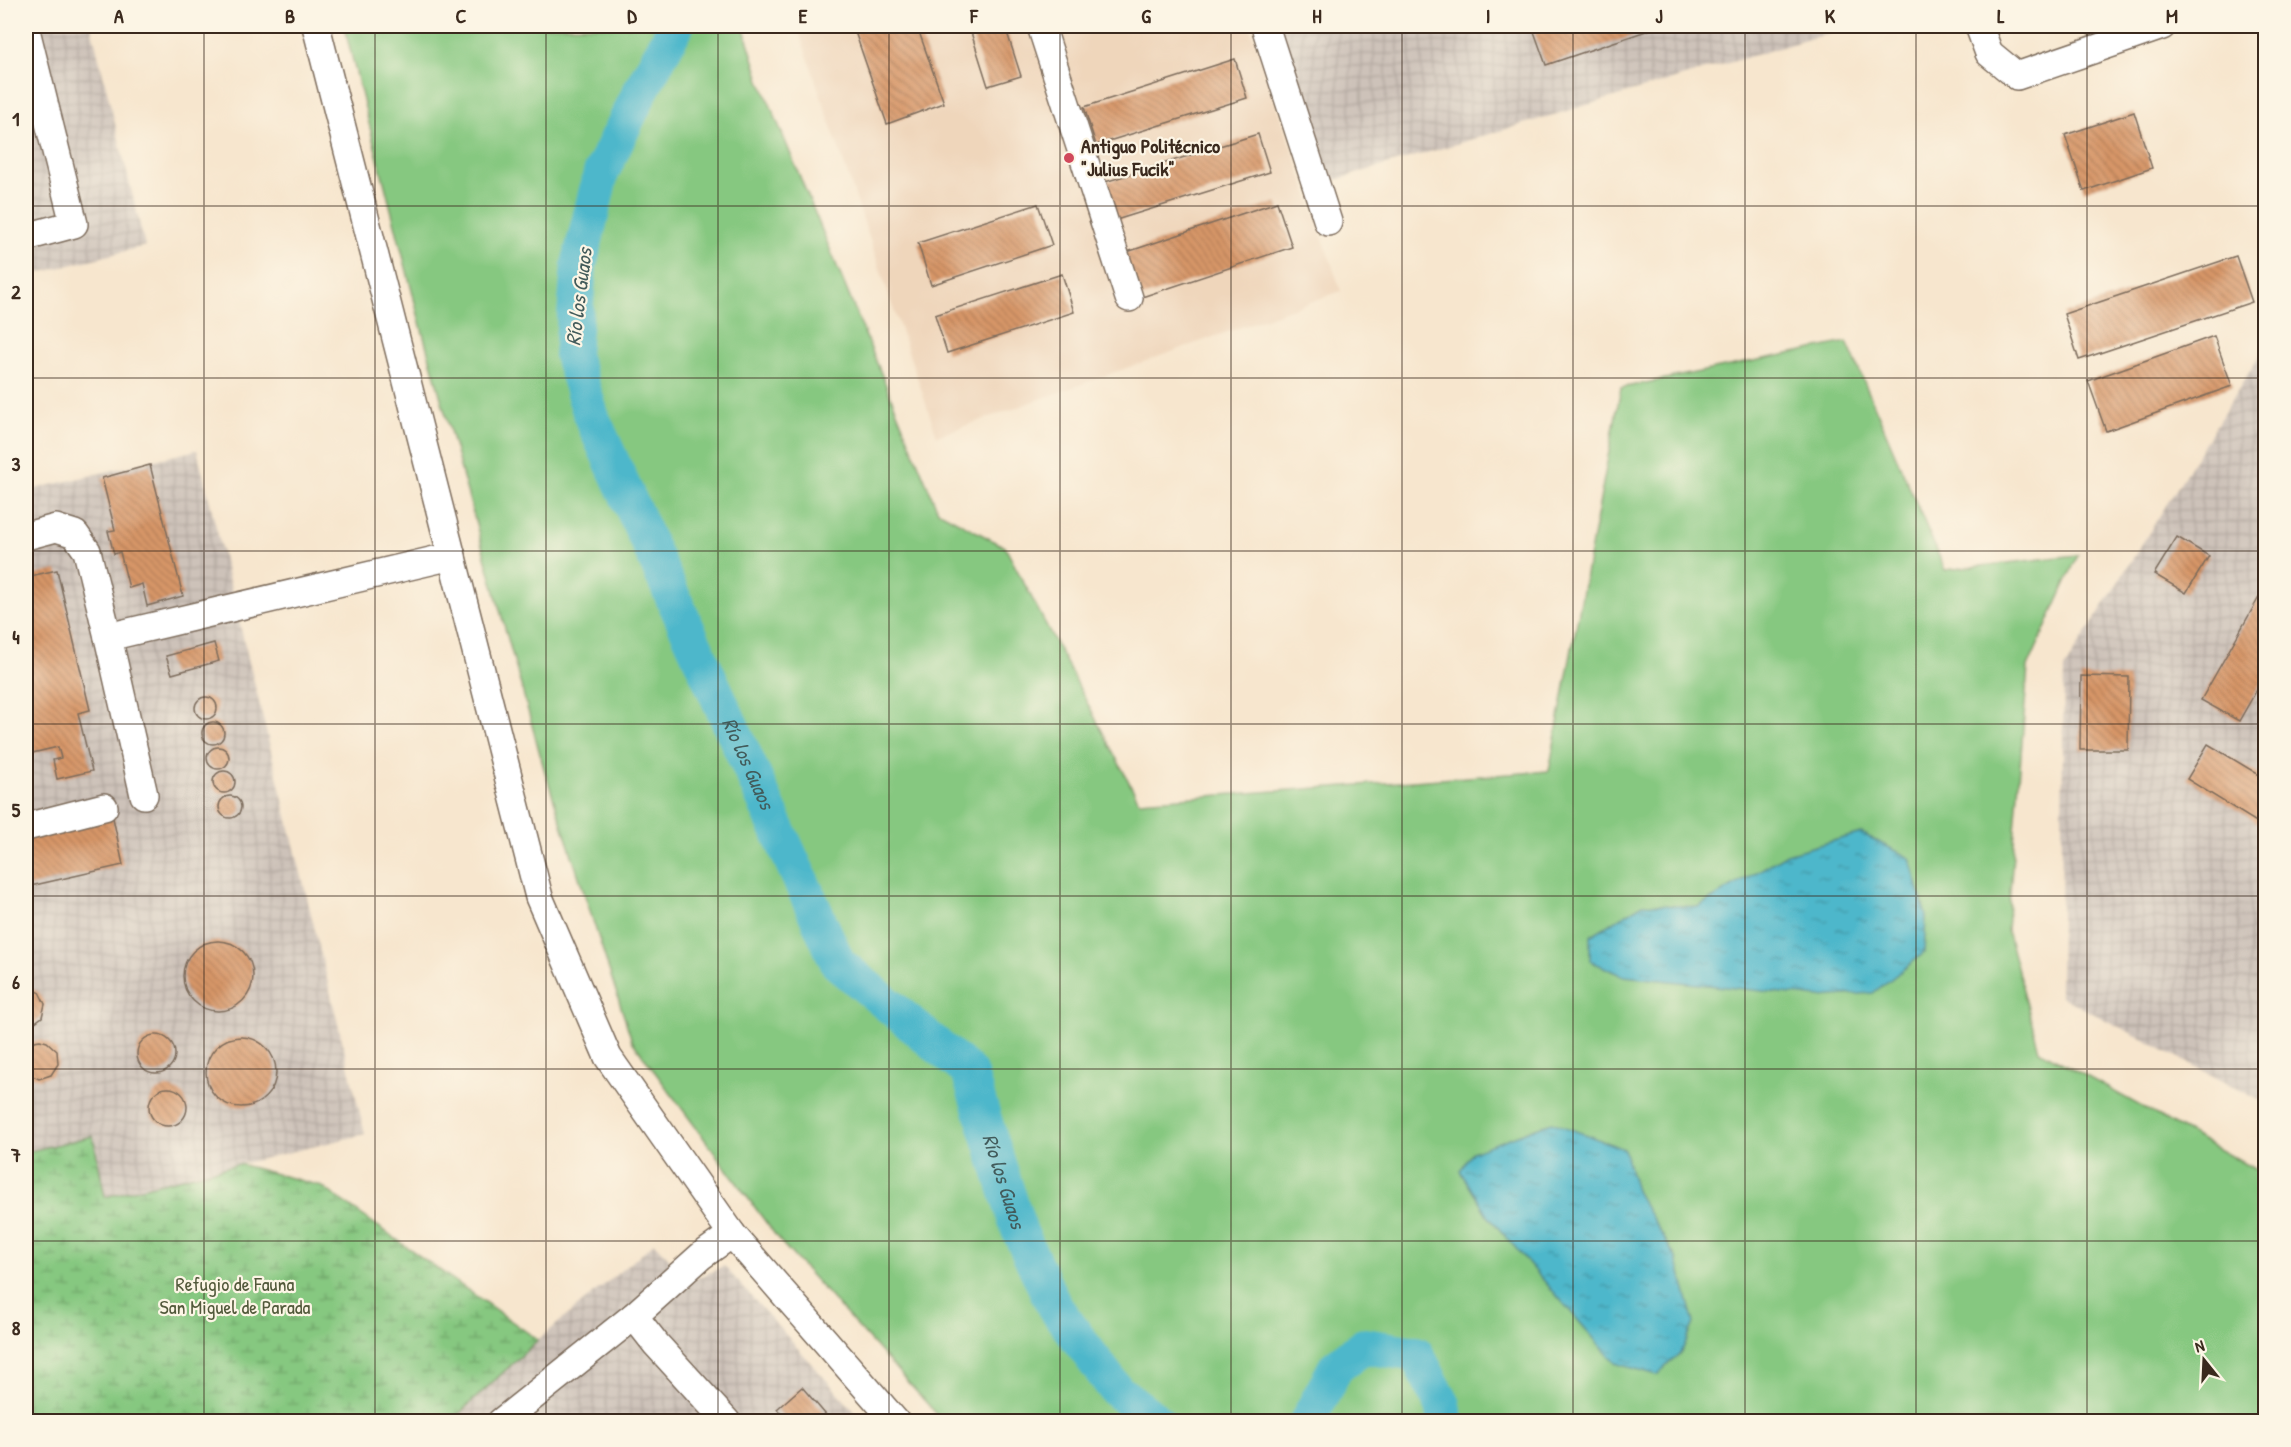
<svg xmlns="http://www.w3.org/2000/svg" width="2291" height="1447" viewBox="0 0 2291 1447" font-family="'Patrick Hand',sans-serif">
	<defs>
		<pattern id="industrial-grid" width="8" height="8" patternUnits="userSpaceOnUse" patternTransform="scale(1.5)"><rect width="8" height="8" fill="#cdc2b9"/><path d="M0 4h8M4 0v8" fill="none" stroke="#b1a79f"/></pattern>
		<pattern id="wetland-marsh" width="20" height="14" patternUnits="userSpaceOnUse" patternTransform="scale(1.5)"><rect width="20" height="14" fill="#86c880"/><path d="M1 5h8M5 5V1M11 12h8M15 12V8" fill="none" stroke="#6fa368"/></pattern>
		<pattern id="water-ripples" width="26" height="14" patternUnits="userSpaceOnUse" patternTransform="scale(1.5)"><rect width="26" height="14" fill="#4eb7cb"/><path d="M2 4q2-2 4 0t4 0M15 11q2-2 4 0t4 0" fill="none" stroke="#4295a4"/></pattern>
		<pattern id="building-back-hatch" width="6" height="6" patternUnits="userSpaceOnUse" patternTransform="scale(1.5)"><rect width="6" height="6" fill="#d79668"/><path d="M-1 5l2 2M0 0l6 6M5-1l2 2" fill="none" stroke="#b07b55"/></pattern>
	</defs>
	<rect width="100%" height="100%" fill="#fcf5e5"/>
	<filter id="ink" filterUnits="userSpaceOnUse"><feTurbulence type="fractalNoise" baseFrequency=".0167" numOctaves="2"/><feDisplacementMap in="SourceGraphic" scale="12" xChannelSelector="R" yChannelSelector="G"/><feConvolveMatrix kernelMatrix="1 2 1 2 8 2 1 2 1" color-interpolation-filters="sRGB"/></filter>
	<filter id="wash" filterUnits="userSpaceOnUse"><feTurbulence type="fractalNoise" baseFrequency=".008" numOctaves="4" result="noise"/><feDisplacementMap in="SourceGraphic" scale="24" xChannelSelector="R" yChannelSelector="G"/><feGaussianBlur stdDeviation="1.35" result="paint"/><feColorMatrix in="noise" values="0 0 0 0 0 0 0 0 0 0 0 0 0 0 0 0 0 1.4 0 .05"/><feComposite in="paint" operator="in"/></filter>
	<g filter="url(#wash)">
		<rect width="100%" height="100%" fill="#f7e6ce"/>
		<polygon fill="#efd6bb" points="797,26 1250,26 1341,291 937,436"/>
		<g fill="url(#industrial-grid)">
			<polygon points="26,26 91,26 145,246 26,276"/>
			<polygon points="1270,26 1852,26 1322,184"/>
			<polygon points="2265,347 2265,1103 2060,996 2064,669"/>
			<polygon points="197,450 365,1134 104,1197 93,1136 26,1152 26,491"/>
			<polygon points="654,1243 691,1281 724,1266 863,1421 451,1422 538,1340"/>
		</g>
		<polygon fill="#86c880" stroke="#60794f" stroke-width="1.5" points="344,26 743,26 760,80 938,511 1005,547 1139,801 1549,771 1621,388 1847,342 1945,570 2078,555 2028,667 2007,930 2039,1050 2265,1175 2265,1421 943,1421 779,1240 632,1041 545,772 422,330"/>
		<polygon fill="url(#wetland-marsh)" stroke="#60794f" stroke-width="1.5" points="93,1136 105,1197 239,1164 321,1186 538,1340 451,1421 26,1421 26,1152"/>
		<g fill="url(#water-ripples)" stroke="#447074" stroke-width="1.5">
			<polygon points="1861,833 1910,858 1926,916 1924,953 1873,993 1819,997 1624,976 1590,961 1590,936 1643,904 1698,907 1787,854"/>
			<polygon points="1552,1122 1624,1149 1636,1191 1676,1258 1694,1323 1682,1351 1657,1375 1615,1363 1488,1216 1460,1171 1472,1152"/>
		</g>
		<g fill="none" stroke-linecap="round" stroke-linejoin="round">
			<g stroke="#4eb7cb" stroke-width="36">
				<path id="s1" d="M676,26L641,90L601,173L579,265L572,355L592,418L838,963L969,1072L1019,1230L1054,1306L1117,1391L1158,1422"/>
				<polyline points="1307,1422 1336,1367 1364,1346 1416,1354 1443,1405 1446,1422"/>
			</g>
		</g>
		<g id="blocks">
			<g fill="url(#building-back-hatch)">
				<polygon points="853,26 917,26 944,103 887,124"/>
				<polygon points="969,26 1005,26 1021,76 988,86"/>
				<polygon points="1532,26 1661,26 1546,65"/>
				<polygon points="1235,59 1247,98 1096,145 1084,107"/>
				<polygon points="2134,112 2152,168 2084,191 2065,135"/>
				<polygon points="1258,134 1270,172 1116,220 1105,182"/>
				<polygon points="26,188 31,207 26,208"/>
				<polygon points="1277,202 1292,247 1139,298 1124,253"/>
				<polygon points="1038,204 1052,245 931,285 918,243"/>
				<polygon points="2236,256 2252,302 2079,360 2064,314"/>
				<polygon points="1062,274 1074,312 947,353 935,315"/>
				<polygon points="2214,336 2232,386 2106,431 2088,381"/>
				<polygon points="150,465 183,596 147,606 142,584 129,588 120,552 114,554 108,531 115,530 102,478"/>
				<polygon points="2177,537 2209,556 2186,593 2154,574"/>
				<polygon points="57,570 90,710 78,713 92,771 57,779 53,760 61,758 58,747 28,754 26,742 26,577"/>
				<polygon points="2266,585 2266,674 2239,721 2201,700"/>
				<polygon points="214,643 219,661 172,674 166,656"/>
				<polygon points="2081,676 2129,677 2128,750 2080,750"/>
				<circle cx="206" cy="708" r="11"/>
				<circle cx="213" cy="733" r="11"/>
				<polygon points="2208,744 2266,779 2266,812 2258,823 2187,779"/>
				<circle cx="218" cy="758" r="11"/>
				<circle cx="224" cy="782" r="11"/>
				<circle cx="230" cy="807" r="11"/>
				<polygon points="112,813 123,865 26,887 26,833"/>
				<circle cx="218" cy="976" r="35"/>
				<polygon points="26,987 39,992 45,1004 42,1017 31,1025 26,1026"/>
				<circle cx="156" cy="1054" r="19"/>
				<circle cx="241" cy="1072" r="35"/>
				<polygon points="40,1040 47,1042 57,1051 58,1064 51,1075 39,1079 26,1073 26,1046 34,1041"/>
				<circle cx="168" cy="1107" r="19"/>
				<polygon points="802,1387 832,1422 788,1422 777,1409"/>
			</g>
		</g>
	</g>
	<g filter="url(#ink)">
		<use href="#blocks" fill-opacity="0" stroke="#7d6c5c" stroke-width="1.5"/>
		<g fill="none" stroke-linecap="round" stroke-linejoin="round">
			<g stroke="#7d6c5c" stroke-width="30">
				<g id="minor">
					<polyline points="316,26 539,897 608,1057 732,1234 896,1422"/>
					<polyline points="1041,26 1129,298"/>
					<polyline points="1265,26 1328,222"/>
					<polyline points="1979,26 1989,53 2017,76 2162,26"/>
					<polyline points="26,30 74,224 26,237"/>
					<polyline points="26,536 56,528 75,534 87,551 108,637 452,556"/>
					<polyline points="108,637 144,795"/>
					<polyline points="26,827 104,807"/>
					<polyline points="634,1316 656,1344 727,1422"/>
					<polyline points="501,1422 634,1316 701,1256 732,1234"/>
				</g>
			</g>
			<use href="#minor" stroke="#fff" stroke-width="27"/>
		</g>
	</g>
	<path fill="none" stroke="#3b2a1e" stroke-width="1.5" stroke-opacity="0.55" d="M204,26V1422M375,26V1422M546,26V1422M718,26V1422M889,26V1422M1060,26V1422M1231,26V1422M1402,26V1422M1573,26V1422M1745,26V1422M1916,26V1422M2087,26V1422M26,206H2266M26,378H2266M26,551H2266M26,724H2266M26,896H2266M26,1069H2266M26,1241H2266"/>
	<circle fill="#d1495b" stroke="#fcf5e5" stroke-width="2" cx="1069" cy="158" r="6"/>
	<g text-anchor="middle" stroke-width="4.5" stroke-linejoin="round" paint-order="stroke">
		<g font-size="20" font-weight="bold" fill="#3b2a1e" stroke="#fcf5e5" text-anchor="start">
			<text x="1081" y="153">Antiguo Politécnico<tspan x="1081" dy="23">"Julius Fucik"</tspan></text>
		</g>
		<g font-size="20" fill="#52593b" stroke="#fcf5e5">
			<text x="235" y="1291">Refugio de Fauna<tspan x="235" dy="23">San Miguel de Parada</tspan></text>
		</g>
		<g font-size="21" font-style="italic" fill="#425b5b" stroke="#fcf5e5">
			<text transform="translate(579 297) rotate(-83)" y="7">Río los Guaos</text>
			<text dy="7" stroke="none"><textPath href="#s1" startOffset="795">Río los Guaos</textPath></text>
			<text dy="7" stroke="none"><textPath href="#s1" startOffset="1299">Río los Guaos</textPath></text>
		</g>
	</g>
	<rect width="2291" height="1447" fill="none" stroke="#fcf5e5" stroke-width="66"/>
	<g transform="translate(2204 1360) rotate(342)" stroke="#fcf5e5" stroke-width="4.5" paint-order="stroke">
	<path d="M0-4.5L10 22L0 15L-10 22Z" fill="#3b2a1e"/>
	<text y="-9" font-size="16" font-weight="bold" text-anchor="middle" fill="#3b2a1e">N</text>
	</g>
	<rect x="33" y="33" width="2225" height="1381" fill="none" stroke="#3b2a1e" stroke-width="2"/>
	<g font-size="20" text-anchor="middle" font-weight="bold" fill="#3b2a1e">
		<text x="119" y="23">A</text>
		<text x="290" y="23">B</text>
		<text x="461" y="23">C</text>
		<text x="632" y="23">D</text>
		<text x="803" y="23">E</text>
		<text x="974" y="23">F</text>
		<text x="1146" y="23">G</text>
		<text x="1317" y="23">H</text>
		<text x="1488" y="23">I</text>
		<text x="1659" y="23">J</text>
		<text x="1830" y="23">K</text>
		<text x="2001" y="23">L</text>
		<text x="2172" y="23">M</text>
		<text x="16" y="126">1</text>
		<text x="16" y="299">2</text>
		<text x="16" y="471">3</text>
		<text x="16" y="644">4</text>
		<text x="16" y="817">5</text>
		<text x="16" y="989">6</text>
		<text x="16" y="1162">7</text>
		<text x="16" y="1335">8</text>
	</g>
</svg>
